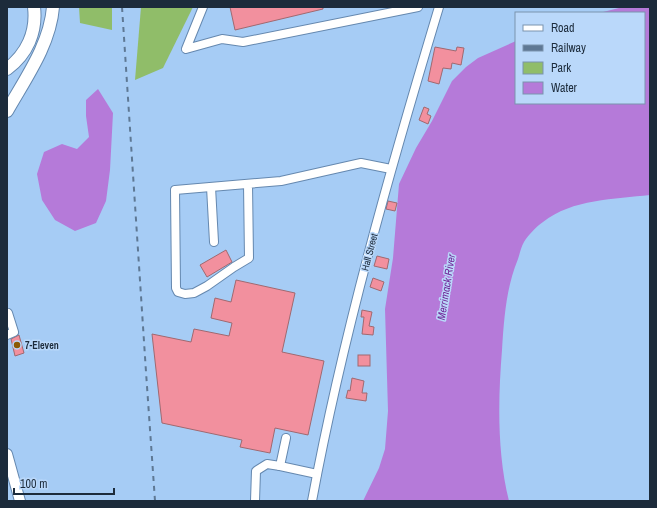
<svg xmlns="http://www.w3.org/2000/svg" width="657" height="508" viewBox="0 0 657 508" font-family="'Archivo Narrow',sans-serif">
	<rect width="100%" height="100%" fill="#a6ccf5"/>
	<g fill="#90bd69">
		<polygon points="79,7 112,7 112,30 80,23"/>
		<polygon points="141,7 193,7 163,68 135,80"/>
	</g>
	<g fill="#b57ad9">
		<path d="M650,7V195C615,199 572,199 543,222C537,226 528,235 524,242C521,247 520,253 518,259C506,288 504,319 502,350C498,400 497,452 509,501H363L379,468L385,449L388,411L385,309L393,258L399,184L416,148L432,121L452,81L466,67L478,58L516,41V103H644V13H599L619,8Z"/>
		<polygon points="98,89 113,113 110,170 106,201 96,223 75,231 55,220 42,200 37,174 44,152 62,144 77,149 89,137 86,116 86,100"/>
	</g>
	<g fill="#f2909e" stroke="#a06970">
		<polygon points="230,7 323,7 323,9 235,30"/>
		<polygon points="435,47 456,51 457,47 464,48 461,65 452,63 451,69 443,68 439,84 428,81"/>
		<polygon points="424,107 429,109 427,114 431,116 428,124 419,120"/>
		<polygon points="388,201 397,203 395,211 386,209"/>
		<polygon points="226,250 232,262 207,277 200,265"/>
		<polygon points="377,256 389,259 387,269 374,266"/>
		<polygon points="373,278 384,282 381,291 370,287"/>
		<polygon points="236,280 295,293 282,352 324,361 308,435 275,428 270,453 240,447 242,440 162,423 152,334 191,342 194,329 229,336 232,323 211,318 215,298 231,302"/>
		<polygon points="362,310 372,312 369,326 374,327 373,335 362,334 364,317 361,317"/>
		<polygon points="19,335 24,353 15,356 11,339"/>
		<rect x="358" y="355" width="12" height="11"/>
		<polygon points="352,378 364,381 362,393 367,393 366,401 346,398 348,390 350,391"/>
	</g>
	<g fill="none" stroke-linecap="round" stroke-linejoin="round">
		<g stroke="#6588af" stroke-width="10">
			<g id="minor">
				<polyline points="203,7 186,49 222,39 243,42 418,7"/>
				<polyline points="248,184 249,258 234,267 207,286 194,293 185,294 178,292 176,288 175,190 281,181 361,163 391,169"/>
				<polyline points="211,187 214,242"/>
				<polyline points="7,314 8,313 14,332 7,335"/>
				<polyline points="280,466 317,474"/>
				<polyline points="255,501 256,471 267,464 280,466 286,438"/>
				<path d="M312,501C343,334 390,170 439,7"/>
			</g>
		</g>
		<g stroke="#6588af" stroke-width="12">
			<polyline id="major" points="7,454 20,501"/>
		</g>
		<g stroke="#6588af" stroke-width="14">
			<g id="highway">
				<path d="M7,69C27,54 37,32 34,7"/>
				<path d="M7,111C25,79 50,45 53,7"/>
			</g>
		</g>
		<use href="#minor" stroke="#fff" stroke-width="8"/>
		<use href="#major" stroke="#fff" stroke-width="10"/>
		<use href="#highway" stroke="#fff" stroke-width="12"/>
		<polyline stroke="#5e7894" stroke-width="2" stroke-dasharray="5 5" stroke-linecap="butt" points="122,7 146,372 155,501"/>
	</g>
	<circle fill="#8b5903" stroke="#bad8fa" stroke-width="1.5" cx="17" cy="345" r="4"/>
	<g text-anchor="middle" stroke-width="3" stroke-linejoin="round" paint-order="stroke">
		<g font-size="10" fill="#1c2b3b" stroke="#bad8fa">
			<text transform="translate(369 252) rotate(-75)" y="4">Hall Street</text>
		</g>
		<g font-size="10" font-weight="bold" fill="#1c2b3b" stroke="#bad8fa" text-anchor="start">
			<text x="25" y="349">7-Eleven</text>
		</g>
		<g font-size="11" font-style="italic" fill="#712697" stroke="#bad8fa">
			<text transform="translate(446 287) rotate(-81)" y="4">Merrimack River</text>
		</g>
	</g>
	<rect width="657" height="508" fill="none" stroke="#1c2b3b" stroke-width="16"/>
	<rect x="515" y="12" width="130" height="92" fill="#bad8fa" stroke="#7b93ae"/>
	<rect x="523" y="25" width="20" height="6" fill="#ffffff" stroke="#7b93ae"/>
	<text x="551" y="32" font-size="12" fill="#1c2b3b">Road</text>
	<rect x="523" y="45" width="20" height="6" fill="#5e7894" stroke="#7b93ae"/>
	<text x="551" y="52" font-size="12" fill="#1c2b3b">Railway</text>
	<rect x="523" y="62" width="20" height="12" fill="#90bd69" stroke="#7b93ae"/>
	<text x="551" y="72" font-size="12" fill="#1c2b3b">Park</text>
	<rect x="523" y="82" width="20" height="12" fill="#b57ad9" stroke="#7b93ae"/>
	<text x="551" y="92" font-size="12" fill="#1c2b3b">Water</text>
	<path d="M14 488v6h100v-6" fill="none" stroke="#1c2b3b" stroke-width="2"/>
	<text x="20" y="488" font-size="12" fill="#1c2b3b" stroke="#bad8fa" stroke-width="3" paint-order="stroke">100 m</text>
</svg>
